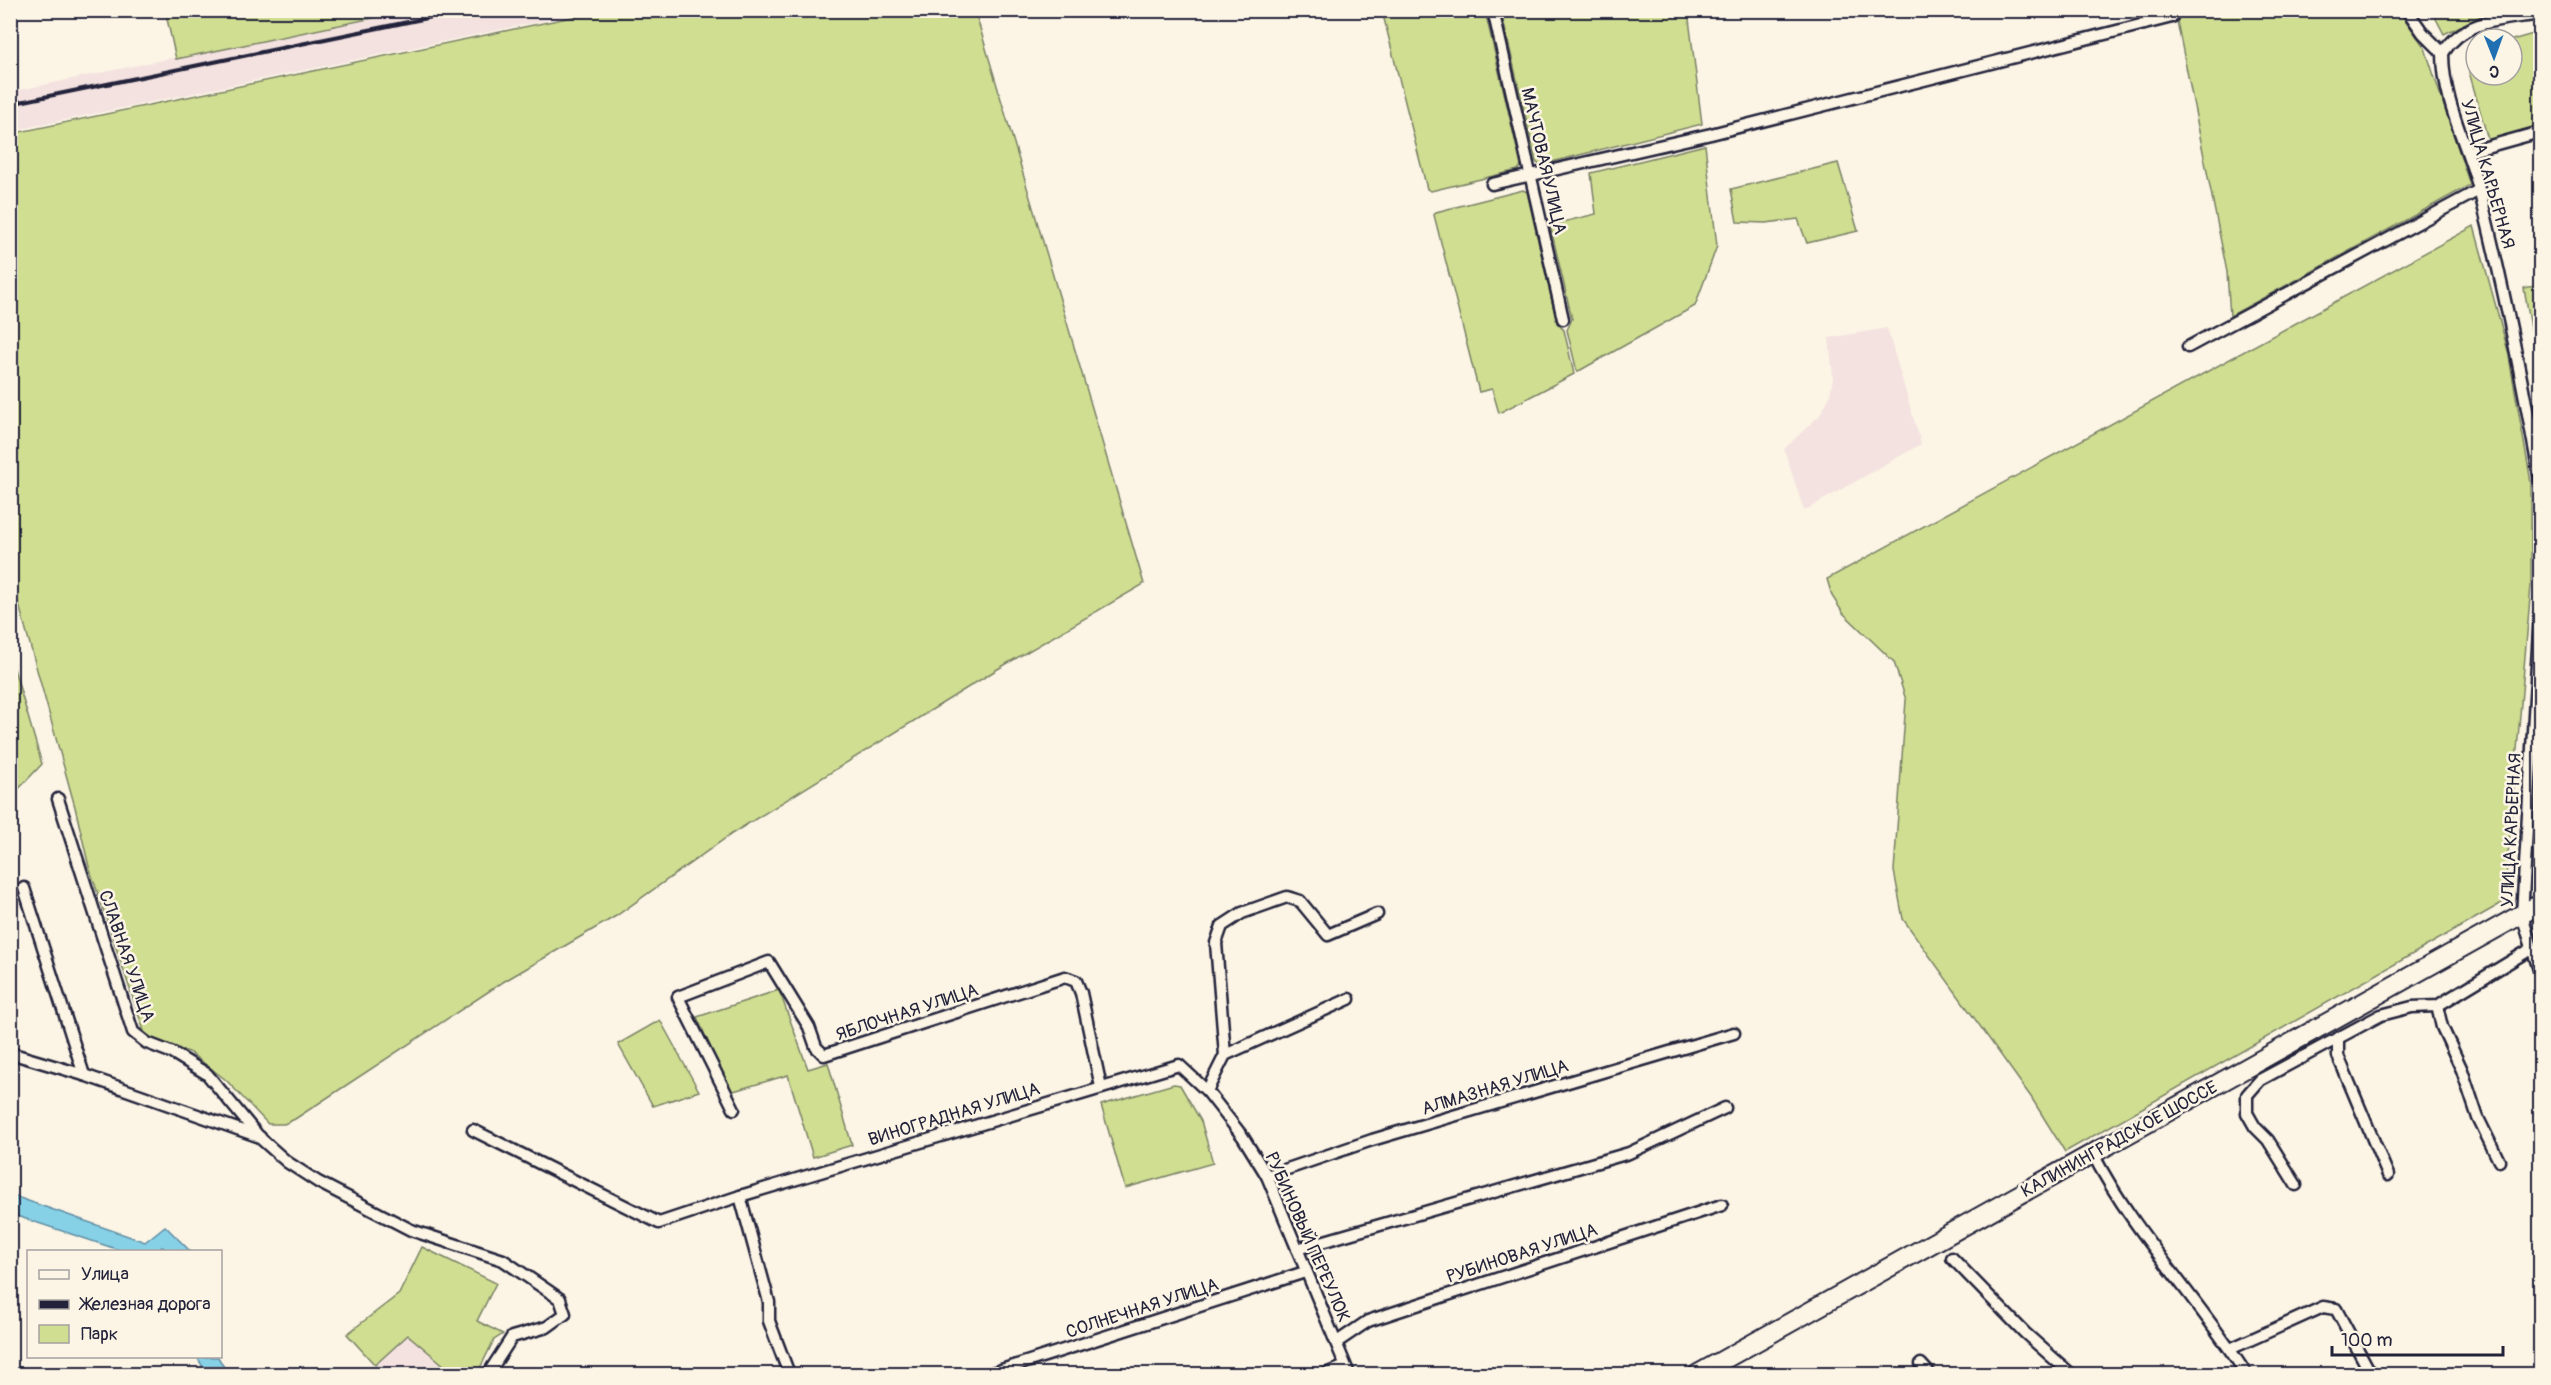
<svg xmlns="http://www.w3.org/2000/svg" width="2551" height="1385" viewBox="0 0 2551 1385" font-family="Pangolin,sans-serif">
	<rect width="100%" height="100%" fill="#fcf5e5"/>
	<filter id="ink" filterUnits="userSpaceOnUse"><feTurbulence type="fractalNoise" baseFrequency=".0167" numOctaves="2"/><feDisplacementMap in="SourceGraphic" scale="12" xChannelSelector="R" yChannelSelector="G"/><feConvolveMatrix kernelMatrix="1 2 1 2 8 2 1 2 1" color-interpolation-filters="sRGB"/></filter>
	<g filter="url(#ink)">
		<g fill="#f4e2e0">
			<polygon points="395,11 590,11 11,131 10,92"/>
			<polygon points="1887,328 1921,444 1804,511 1784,449 1820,415 1830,396 1833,377 1829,338"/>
			<polygon points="2540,924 2540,960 2531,930"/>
			<polygon points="408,1335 452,1372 450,1374 365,1374"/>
		</g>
		<g fill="#d0de91" stroke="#798066" stroke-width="1.5">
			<polygon points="165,10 407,10 407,11 176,59"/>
			<polygon points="601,11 975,11 1144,584 996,670 733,833 616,916 503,982 295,1119 284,1124 268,1124 226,1080 189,1052 147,1040 89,867 75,807 11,576 10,134"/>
			<polygon points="1382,11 1485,11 1521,166 1518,170 1431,191 1427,189"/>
			<polygon points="1501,11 1688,11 1702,124 1540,165 1536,162"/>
			<polygon points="2175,11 2399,11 2425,48 2470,185 2230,316 2227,272"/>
			<polygon points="2432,11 2485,11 2483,15 2444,34"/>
			<polygon points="2540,32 2540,126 2489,143 2466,61 2476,49 2476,75 2512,75 2512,40"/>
			<polygon points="1705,145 1717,246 1695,306 1577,372 1567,330 1572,319 1550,225 1596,214 1591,173"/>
			<polygon points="1838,163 1858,231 1807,243 1798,219 1766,223 1737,222 1731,189"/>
			<polygon points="1523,190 1527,192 1557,323 1564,330 1574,374 1499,413 1492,389 1479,392 1434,215 1436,212"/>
			<polygon points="2474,226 2508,351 2531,482 2531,586 2504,902 2065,1152 2031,1097 1903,919 1894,871 1906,700 1894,662 1843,613 1832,596 1827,579"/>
			<polygon points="2540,285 2540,332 2532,333 2524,288"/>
			<polygon points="10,655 42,764 11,797 10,797"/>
			<polygon points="2540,769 2540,859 2533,864"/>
			<polygon points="779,990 808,1069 828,1063 852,1145 813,1157 788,1075 730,1092 697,1017"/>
			<polygon points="660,1020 699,1091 653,1106 618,1044"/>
			<polygon points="1174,1084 1180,1085 1201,1121 1213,1163 1125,1188 1101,1105"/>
			<polygon points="422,1247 496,1283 477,1321 503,1334 494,1340 477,1374 450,1374 452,1372 408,1335 375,1365 347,1334 399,1294"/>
		</g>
		<g fill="#87d1e7" stroke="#5f8ba2" stroke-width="1.5">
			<polygon points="11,1195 145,1242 165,1226 190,1251 169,1251 162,1247 157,1251 122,1251 11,1214"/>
			<polygon points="197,1357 218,1357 228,1374 207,1374"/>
		</g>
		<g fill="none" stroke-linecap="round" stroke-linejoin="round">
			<g stroke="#22223b" stroke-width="15">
				<g id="minor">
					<polyline points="1493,10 1563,319"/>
					<polyline points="2407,10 2423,33 2443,53"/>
					<path d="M2443,53C2443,104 2468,145 2480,193C2504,288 2523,384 2540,480"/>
					<path d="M2443,53C2465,18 2504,20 2540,14"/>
					<polyline points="2468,152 2540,132"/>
					<polyline points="1492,184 1711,134 2172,17"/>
					<polyline points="2188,347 2479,190"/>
					<polyline points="2540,614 2522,915 2540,973"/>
					<polyline points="58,799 133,1032 147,1043 173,1053 207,1074 260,1138 287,1162 318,1182 411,1230 503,1260 560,1299 565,1314 547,1327 512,1337 488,1374"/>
					<polyline points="24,888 84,1075"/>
					<polyline points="2437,1006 2442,1027 2462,1070 2478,1118 2499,1161"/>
					<polyline points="2338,1039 2338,1056 2388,1175"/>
					<polyline points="10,1053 84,1075 260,1137"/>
					<polyline points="1225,1055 1216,943 1222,926 1242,913 1287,897 1300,901 1328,935 1377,914"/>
					<polyline points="1207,1091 1225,1055 1349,999"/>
					<polyline points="734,1109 678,997 769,962 809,1027 816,1047 824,1055 1065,977 1076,981 1081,993 1101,1087"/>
					<polyline points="473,1130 659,1223 740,1196 1179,1065 1207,1091 1243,1137 1267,1176 1349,1374"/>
					<path d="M2093,1154C2134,1234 2199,1299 2246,1374"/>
					<polyline points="1267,1176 1372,1140 1734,1033"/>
					<polyline points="2296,1185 2268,1140 2255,1127 2247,1113 2247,1095 2260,1080 2381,1015 2412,1007 2437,1006 2531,949"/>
					<polyline points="740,1196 769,1302 769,1321 789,1374"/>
					<polyline points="1297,1249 1629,1153 1725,1108"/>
					<polyline points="1952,1258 2025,1333 2071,1374"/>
					<polyline points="1337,1342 1368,1321 1722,1205"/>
					<polyline points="2230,1349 2323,1307 2336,1309 2371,1374"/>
					<polyline points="1921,1364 1930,1374"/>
					<polyline points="989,1374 1305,1272"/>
					<polyline points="1326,1374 1345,1366"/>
				</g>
			</g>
			<g stroke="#22223b" stroke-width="22">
				<polyline id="primary" points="1698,1374 2540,904"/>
			</g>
			<use href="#minor" stroke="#fcf5e5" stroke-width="10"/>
			<use href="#primary" stroke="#fcf5e5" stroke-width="18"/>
			<polyline stroke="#22223b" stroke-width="4" points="10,104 466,10"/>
		</g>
	</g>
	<g text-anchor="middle" stroke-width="5" stroke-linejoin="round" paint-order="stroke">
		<g font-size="18" fill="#22223b" stroke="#fcf5e5">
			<text transform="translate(1544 161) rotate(77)" y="6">МАЧТОВАЯ УЛИЦА</text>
			<text transform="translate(2488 174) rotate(74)" y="6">УЛИЦА КАРЬЕРНАЯ</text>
			<text transform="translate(2511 830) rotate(-87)" y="6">УЛИЦА КАРЬЕРНАЯ</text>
			<text transform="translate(127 956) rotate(71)" y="6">СЛАВНАЯ УЛИЦА</text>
			<text transform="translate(907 1012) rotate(-18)" y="6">ЯБЛОЧНАЯ УЛИЦА</text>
			<text transform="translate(1495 1087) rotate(-17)" y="6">АЛМАЗНАЯ УЛИЦА</text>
			<text transform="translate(954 1114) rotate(-17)" y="6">ВИНОГРАДНАЯ УЛИЦА</text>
			<text transform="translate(2119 1139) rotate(-29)" y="6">КАЛИНИНГРАДСКОЕ ШОССЕ</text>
			<text transform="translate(1308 1237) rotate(66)" y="6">РУБИНОВЫЙ ПЕРЕУЛОК</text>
			<text transform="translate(1522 1253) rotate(-18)" y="6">РУБИНОВАЯ УЛИЦА</text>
			<text transform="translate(1142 1308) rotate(-18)" y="6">СОЛНЕЧНАЯ УЛИЦА</text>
		</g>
	</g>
	<rect width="2551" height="1385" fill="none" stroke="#fcf5e5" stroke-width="36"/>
	<rect x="18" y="18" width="2515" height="1349" fill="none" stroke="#22223b" stroke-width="2" filter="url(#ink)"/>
	<rect x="27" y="1250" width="195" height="108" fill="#fcf5e5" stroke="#a5a1a1" stroke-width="1.5"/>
	<rect x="39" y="1270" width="30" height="9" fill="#fcf5e5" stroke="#a5a1a1" stroke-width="1.5"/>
	<text x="81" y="1280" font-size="18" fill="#22223b">Улица</text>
	<rect x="39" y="1300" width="30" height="9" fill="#22223b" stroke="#a5a1a1" stroke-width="1.5"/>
	<text x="81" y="1310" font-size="18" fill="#22223b">Железная дорога</text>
	<rect x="39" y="1325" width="30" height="18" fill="#d0de91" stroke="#a5a1a1" stroke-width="1.5"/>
	<text x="81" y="1340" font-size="18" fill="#22223b">Парк</text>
	<g transform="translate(2494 57) rotate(179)"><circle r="28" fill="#fcf5e5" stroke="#a5a1a1" stroke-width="1.5"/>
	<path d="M0-4.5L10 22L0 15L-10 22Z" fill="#1f6fb2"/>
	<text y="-9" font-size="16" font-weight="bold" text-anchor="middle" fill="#22223b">С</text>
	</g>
	<path d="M2332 1346v9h171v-9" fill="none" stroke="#22223b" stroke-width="3"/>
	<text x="2341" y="1346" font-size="18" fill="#22223b" stroke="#fcf5e5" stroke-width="4.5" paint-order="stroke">100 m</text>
</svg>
